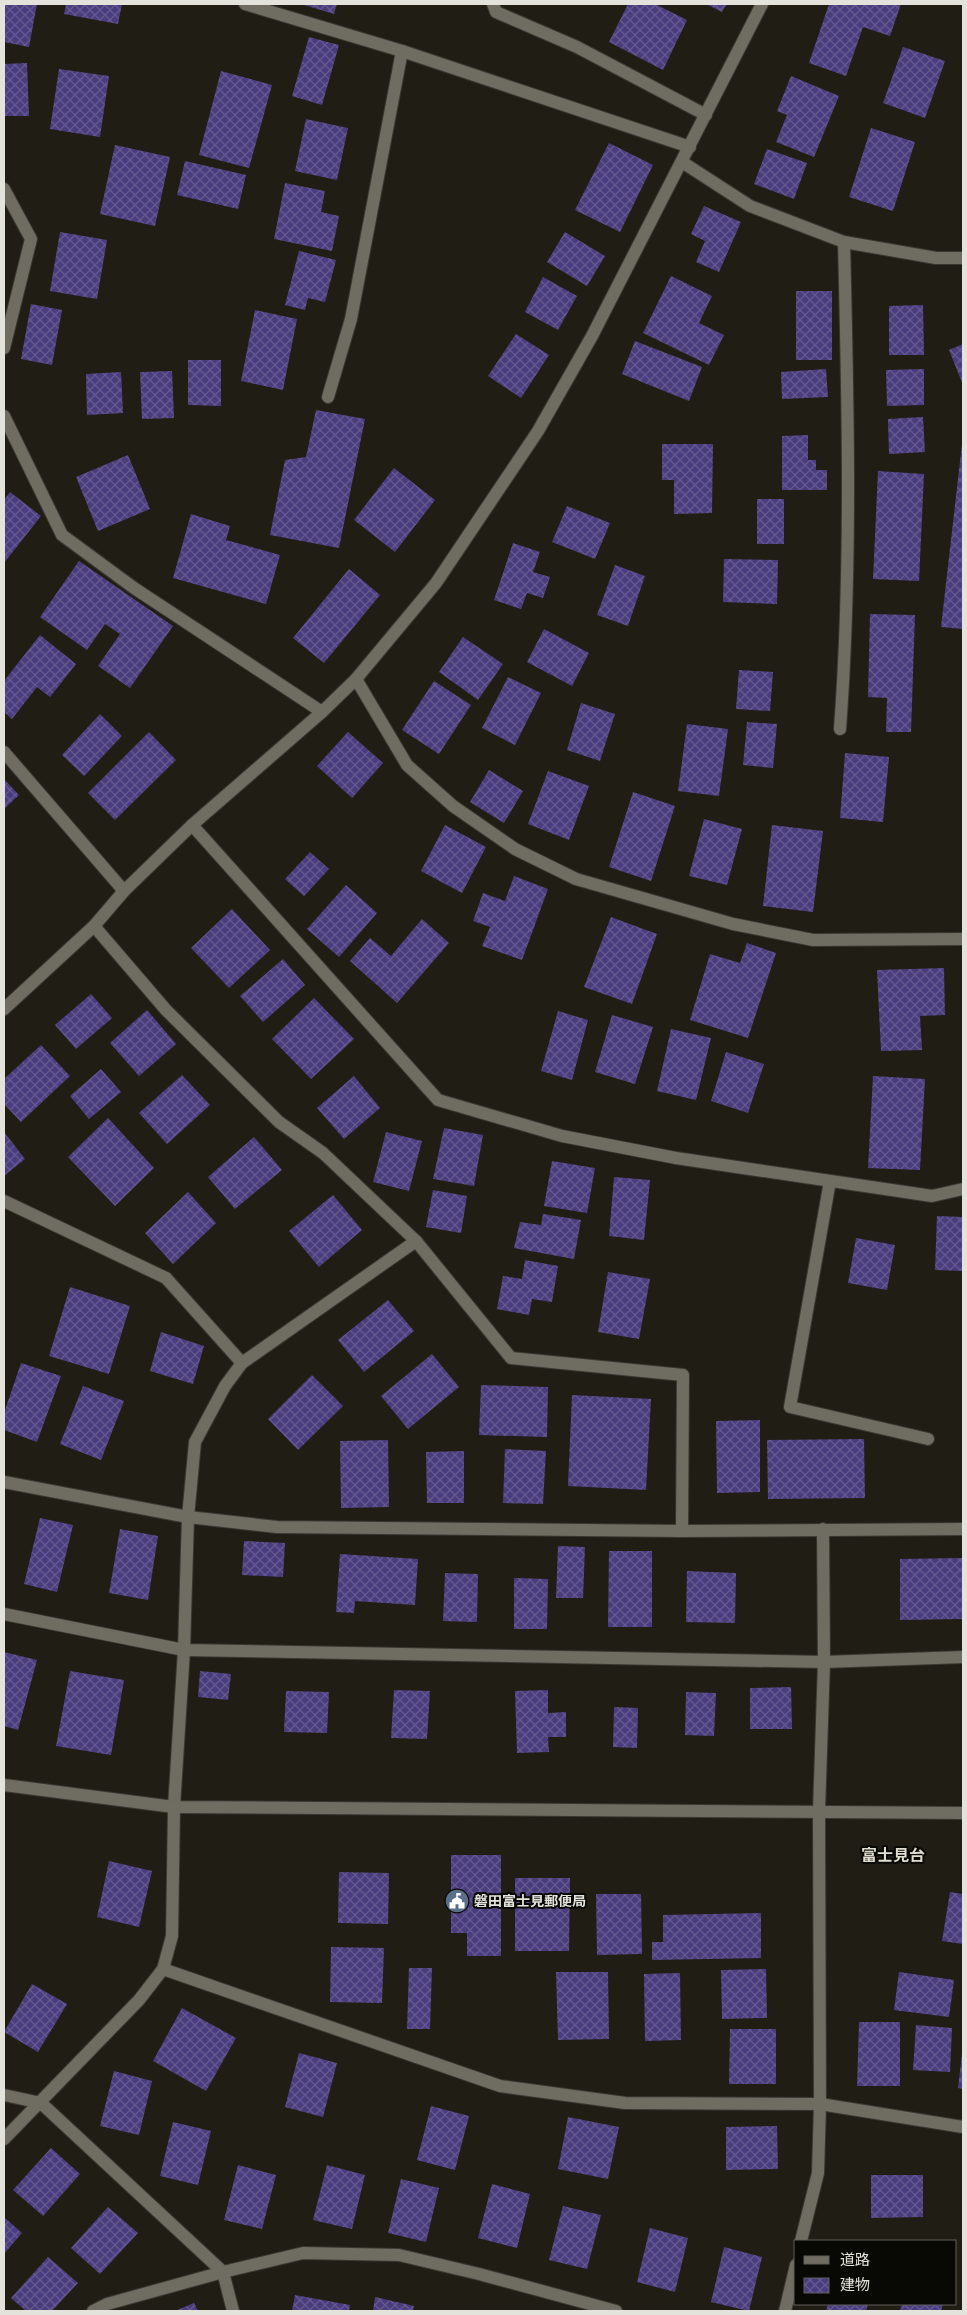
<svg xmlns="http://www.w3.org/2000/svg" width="967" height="2315" viewBox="0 0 967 2315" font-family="'Fira Sans','Noto Sans JP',sans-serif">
	<defs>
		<pattern id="building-cross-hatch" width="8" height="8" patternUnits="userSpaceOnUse" patternTransform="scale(1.25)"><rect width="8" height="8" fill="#4a3d7e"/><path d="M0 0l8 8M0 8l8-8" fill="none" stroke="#645990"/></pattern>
	</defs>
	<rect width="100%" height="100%" fill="#201d14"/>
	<g fill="url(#building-cross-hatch)">
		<polygon points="4,4 37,4 29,47 4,42"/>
		<polygon points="66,4 122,4 118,24 64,14"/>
		<polygon points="301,4 337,4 334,14"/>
		<polygon points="628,4 655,4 687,20 663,70 609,42"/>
		<polygon points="706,4 727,4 722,12"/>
		<polygon points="829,4 901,4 890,36 863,27 846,76 809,63"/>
		<polygon points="309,37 339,45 322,105 292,96"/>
		<polygon points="903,47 945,61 925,118 883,103"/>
		<polygon points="27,63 29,116 4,116 4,64"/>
		<polygon points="59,69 109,76 100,137 50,129"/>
		<polygon points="221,71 272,85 249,168 199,155"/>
		<polygon points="791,76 839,96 814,157 776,142 787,115 777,111"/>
		<polygon points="306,119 348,128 337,180 295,171"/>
		<polygon points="871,128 915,142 893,211 849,197"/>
		<polygon points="609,143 653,165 620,232 575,210"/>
		<polygon points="115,145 170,157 155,226 100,214"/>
		<polygon points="767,149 807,163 794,199 754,184"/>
		<polygon points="185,161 246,175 238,209 177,195"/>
		<polygon points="285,183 325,191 321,212 339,216 332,251 274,239"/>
		<polygon points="704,206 741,222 719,272 696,262 705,241 691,234"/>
		<polygon points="60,232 107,240 97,299 50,291"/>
		<polygon points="565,232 605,256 587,286 547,262"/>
		<polygon points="299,251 336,260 325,302 308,298 305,310 285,305"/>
		<polygon points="671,276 712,296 699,323 724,335 709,365 643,333"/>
		<polygon points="543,277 577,296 558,330 525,312"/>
		<rect x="796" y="291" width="36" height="69"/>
		<polygon points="31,304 62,310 52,365 21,359"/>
		<polygon points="923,305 924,355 889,355 889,306"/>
		<polygon points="255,310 297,319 283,390 241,381"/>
		<polygon points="516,334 549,355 521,398 488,376"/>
		<polygon points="635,341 702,367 689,401 622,374"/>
		<polygon points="963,344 963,385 949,350"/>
		<polygon points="188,360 221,360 221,406 188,405"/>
		<polygon points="826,369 828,397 782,399 781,372"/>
		<polygon points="924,369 924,405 887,406 886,370"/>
		<polygon points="172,371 174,418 142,419 140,372"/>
		<polygon points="121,372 123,413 87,415 86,374"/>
		<polygon points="316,410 365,419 339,548 270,535 285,460 306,457"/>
		<polygon points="923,417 925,452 889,454 888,419"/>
		<polygon points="808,435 808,460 816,460 816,470 827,470 827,490 782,490 782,436"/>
		<polygon points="662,444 713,444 712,513 674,514 674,480 662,480"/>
		<polygon points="962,444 963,444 963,629 941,627"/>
		<polygon points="128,455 150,509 98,531 76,477"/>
		<polygon points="394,468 435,500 395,552 354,520"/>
		<polygon points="878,471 924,474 919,581 873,579"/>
		<polygon points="10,492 41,516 4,563 4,500"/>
		<rect x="757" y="499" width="27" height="45"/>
		<polygon points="567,506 610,523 595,559 552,542"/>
		<polygon points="191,514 230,526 226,540 280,555 266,604 173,578"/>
		<polygon points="513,543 540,552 533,572 550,577 543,598 527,593 521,609 494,600"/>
		<polygon points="724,559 778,560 777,604 723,602"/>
		<polygon points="79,561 173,626 130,688 98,666 120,634 105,624 87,650 40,617"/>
		<polygon points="615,565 645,576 628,626 597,615"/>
		<polygon points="349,569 380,595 324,663 293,638"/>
		<polygon points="870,614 915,615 911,732 886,732 887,698 868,697"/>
		<polygon points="544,629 589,653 572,686 527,662"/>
		<polygon points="40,635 76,664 50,697 37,687 12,719 4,712 4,681"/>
		<polygon points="463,637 503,664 478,700 439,672"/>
		<polygon points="739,670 773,672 770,711 736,709"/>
		<polygon points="508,677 541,693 515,745 482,728"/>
		<polygon points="434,681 471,705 439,754 402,730"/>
		<polygon points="581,703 615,714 600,761 567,750"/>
		<polygon points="100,714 122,736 84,776 62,755"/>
		<polygon points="747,722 777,724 773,768 743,765"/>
		<polygon points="687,724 728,729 719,796 678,791"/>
		<polygon points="149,732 176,760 115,820 88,793"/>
		<polygon points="348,732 383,763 352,798 317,766"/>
		<polygon points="845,753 889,757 883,822 840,818"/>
		<polygon points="489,770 523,791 504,823 470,802"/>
		<polygon points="548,771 589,786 569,840 528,824"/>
		<polygon points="4,779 19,795 4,809"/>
		<polygon points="633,792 675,806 651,881 609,867"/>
		<polygon points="704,819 742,829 727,885 689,876"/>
		<polygon points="445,825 486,847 462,893 421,871"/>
		<polygon points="772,825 823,831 813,912 763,906"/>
		<polygon points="310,852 329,869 304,896 285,879"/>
		<polygon points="514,876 548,889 522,960 482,946 490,927 473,921 483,893 505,901"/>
		<polygon points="346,885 377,913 339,957 307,929"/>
		<polygon points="232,909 270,950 229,988 191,948"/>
		<polygon points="611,917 657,934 632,1004 584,987"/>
		<polygon points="422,919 449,943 397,1003 350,961 370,938 391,956"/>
		<polygon points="747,943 776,953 748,1038 690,1020 710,954 740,963"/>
		<polygon points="283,959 305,985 263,1022 240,996"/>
		<polygon points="944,968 945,1015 920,1016 922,1050 881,1051 877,970"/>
		<polygon points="91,994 112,1018 76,1049 55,1025"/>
		<polygon points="314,998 354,1039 311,1079 272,1039"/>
		<polygon points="147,1010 176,1044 139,1076 110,1043"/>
		<polygon points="558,1011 588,1020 572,1080 541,1071"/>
		<polygon points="612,1015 653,1027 635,1084 595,1072"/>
		<polygon points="671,1029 711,1038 696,1100 657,1091"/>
		<polygon points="41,1045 70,1076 21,1122 4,1104 4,1079"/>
		<polygon points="726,1052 764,1064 748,1113 711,1101"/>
		<polygon points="101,1069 121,1092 89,1119 70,1096"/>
		<polygon points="182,1075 210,1105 167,1144 139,1113"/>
		<polygon points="354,1076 380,1108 344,1139 317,1108"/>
		<polygon points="873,1076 925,1079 920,1170 868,1168"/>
		<polygon points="108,1118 154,1168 115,1206 68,1157"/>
		<polygon points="444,1128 483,1135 474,1186 433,1179"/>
		<polygon points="4,1132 25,1159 4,1176"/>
		<polygon points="386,1132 422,1141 409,1191 373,1182"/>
		<polygon points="254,1137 282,1170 235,1209 208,1177"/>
		<polygon points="552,1161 595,1168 587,1213 544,1206"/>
		<polygon points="614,1177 650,1180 644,1240 609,1236"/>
		<polygon points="433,1190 467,1196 461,1233 426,1227"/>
		<polygon points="188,1192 216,1223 173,1264 145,1233"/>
		<polygon points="333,1195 362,1230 319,1267 289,1231"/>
		<polygon points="543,1214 581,1220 574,1259 514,1248 520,1222 541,1225"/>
		<polygon points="937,1216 963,1217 963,1271 935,1270"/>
		<polygon points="856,1238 895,1245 887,1290 848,1283"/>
		<polygon points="525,1260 558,1266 552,1302 532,1299 529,1315 497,1309 503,1276 522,1279"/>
		<polygon points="608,1272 650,1279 639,1339 598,1332"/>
		<polygon points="70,1287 130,1306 109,1374 49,1356"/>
		<polygon points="388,1300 414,1331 364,1372 338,1340"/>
		<polygon points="161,1332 204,1346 193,1384 150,1371"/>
		<polygon points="432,1354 459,1387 408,1429 381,1396"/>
		<polygon points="21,1363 61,1376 37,1442 4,1430 4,1413"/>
		<polygon points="312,1375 343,1406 298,1450 268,1419"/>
		<polygon points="481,1385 548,1387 547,1437 479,1435"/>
		<polygon points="83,1386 124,1401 101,1460 60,1444"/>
		<polygon points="572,1395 651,1399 646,1490 568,1486"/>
		<polygon points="760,1420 760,1492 717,1493 716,1421"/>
		<polygon points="864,1439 865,1498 768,1499 767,1440"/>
		<polygon points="388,1440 389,1507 341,1508 340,1441"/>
		<polygon points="505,1449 546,1451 543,1504 503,1503"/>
		<polygon points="464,1451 464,1503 427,1503 426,1452"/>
		<polygon points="40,1518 73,1525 57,1592 24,1584"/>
		<polygon points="120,1529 158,1536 148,1600 109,1593"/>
		<polygon points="244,1541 285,1543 283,1577 242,1575"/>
		<polygon points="558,1546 585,1547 583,1598 556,1598"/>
		<polygon points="609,1551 652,1551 652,1627 608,1627"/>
		<polygon points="340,1554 418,1559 415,1605 355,1601 354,1613 336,1612"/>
		<polygon points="963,1558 963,1619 900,1620 900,1559"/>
		<polygon points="687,1571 736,1573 735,1623 686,1622"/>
		<polygon points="445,1573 478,1574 477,1622 443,1621"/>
		<polygon points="514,1578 548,1579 547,1629 514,1629"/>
		<polygon points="4,1652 37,1660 18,1730 4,1726"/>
		<polygon points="70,1671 124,1680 111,1755 56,1746"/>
		<polygon points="200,1671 231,1674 228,1700 198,1697"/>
		<polygon points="791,1687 792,1729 750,1729 750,1688"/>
		<polygon points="394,1690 430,1691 427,1739 391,1738"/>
		<polygon points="548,1690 548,1713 566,1712 566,1737 548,1737 549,1752 517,1753 515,1691"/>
		<polygon points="286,1691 329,1692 327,1733 284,1732"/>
		<polygon points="686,1692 716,1693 714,1736 685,1735"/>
		<polygon points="614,1707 638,1708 637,1748 613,1747"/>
		<polygon points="451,1855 501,1855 501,1956 467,1956 467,1933 451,1933"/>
		<polygon points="109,1861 152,1871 139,1927 97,1917"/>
		<polygon points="339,1872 389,1873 388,1924 338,1923"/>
		<polygon points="515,1878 570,1878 569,1951 515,1951"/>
		<polygon points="950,1892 963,1894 963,1944 942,1941"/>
		<polygon points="596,1894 641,1894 642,1954 597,1955"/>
		<polygon points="761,1913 761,1958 652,1960 652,1942 663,1942 663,1915"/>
		<polygon points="331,1947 384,1948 382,2003 330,2002"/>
		<polygon points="409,1968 432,1968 430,2029 407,2029"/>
		<polygon points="766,1969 767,2018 722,2019 721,1970"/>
		<polygon points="556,1972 608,1972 609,2039 558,2040"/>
		<polygon points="899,1972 954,1980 949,2017 894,2010"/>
		<polygon points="680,1973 681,2040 645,2041 644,1974"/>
		<polygon points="32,1984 67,2004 38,2052 4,2032"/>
		<polygon points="182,2008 236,2038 206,2091 153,2061"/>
		<polygon points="859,2022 900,2022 900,2086 857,2086"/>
		<polygon points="916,2025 952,2028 950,2072 913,2070"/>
		<polygon points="730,2029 776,2029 776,2084 729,2084"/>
		<polygon points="299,2053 337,2063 323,2117 285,2107"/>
		<polygon points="962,2053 963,2053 963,2089 958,2088"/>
		<polygon points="114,2071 152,2081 139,2135 100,2126"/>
		<polygon points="431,2106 469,2116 455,2170 417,2160"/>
		<polygon points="568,2117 619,2127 608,2179 558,2169"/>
		<polygon points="173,2122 211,2131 198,2185 160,2176"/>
		<polygon points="777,2126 778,2169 726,2170 726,2127"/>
		<polygon points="51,2148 80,2174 43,2216 13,2190"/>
		<polygon points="238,2165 276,2175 262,2229 224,2220"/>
		<polygon points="327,2165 365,2175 352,2229 313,2220"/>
		<polygon points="871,2175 923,2175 923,2217 871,2218"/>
		<polygon points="401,2179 439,2188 426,2242 388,2233"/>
		<polygon points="492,2184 530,2194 517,2248 478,2238"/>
		<polygon points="563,2206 601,2215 587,2269 549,2260"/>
		<polygon points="108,2207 138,2233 100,2274 71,2248"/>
		<polygon points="4,2217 22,2233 4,2254"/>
		<polygon points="650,2228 688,2238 675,2292 637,2282"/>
		<polygon points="724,2247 762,2257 749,2311 711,2302"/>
		<polygon points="48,2257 78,2283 52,2311 26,2311 11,2298"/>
		<polygon points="295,2295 350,2305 349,2311 292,2311"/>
		<polygon points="375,2297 414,2306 413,2311 373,2311"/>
		<polygon points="194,2303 198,2311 175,2311"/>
		<polygon points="828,2304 868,2304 866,2311 826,2311"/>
		<polygon points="902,2304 943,2304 941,2311 900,2311"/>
	</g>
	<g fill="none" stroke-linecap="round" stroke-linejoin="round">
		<g stroke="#393832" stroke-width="14">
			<polyline id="pedestrian" points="4,1614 184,1650 824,1662 963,1657"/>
		</g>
		<g stroke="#393832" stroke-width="14">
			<g id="minor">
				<polyline points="245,4 402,51 690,147"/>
				<polyline points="493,4 496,12 577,47 706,115"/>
				<polyline points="682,162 750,206 844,242 936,258 963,258"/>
				<polyline points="4,189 31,239 4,348"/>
				<polyline points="328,397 351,319 402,51"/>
				<polyline points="4,416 62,535 134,588 322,712"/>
				<polyline points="356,679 407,765 453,806 515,849 576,879 733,924 813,940 963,939"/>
				<path d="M840,729C852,567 848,405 844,242"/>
				<polyline points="4,752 124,891"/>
				<polyline points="192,825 438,1100 562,1136 676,1158 932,1196 963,1189"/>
				<polyline points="94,926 166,1010 279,1122 323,1153 416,1241 511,1358 683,1375 682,1531"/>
				<polyline points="830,1181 790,1407 928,1439"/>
				<polyline points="4,1201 166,1278 242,1363"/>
				<polyline points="4,1482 188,1517 277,1527 682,1531 963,1529"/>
				<polyline points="163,1969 500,2086 625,2103 820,2104 963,2127"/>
				<polyline points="4,2095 41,2103 223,2272 233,2311"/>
				<polyline points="4,2139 139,2000 163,1969 172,1936 174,1807 184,1650 188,1517 195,1442 225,1386 242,1363 416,1241"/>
				<polyline points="801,2241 818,2173 820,2104 819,1811 824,1662 823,1529"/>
				<polyline points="93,2311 107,2304 223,2272 303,2253 399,2255 479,2274 616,2311"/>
				<polyline points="785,2311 796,2265"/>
			</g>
		</g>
		<g stroke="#393832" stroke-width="14">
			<g id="tertiary">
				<polyline points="4,1009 94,926 124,891 192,825 322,712 356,679 436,583 538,431 592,336 762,4"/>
				<polyline points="4,1785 174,1807 963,1813"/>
			</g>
		</g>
		<use href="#pedestrian" stroke="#6f6c61" stroke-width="12"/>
		<use href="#minor" stroke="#6f6c61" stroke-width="12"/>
		<use href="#tertiary" stroke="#6f6c61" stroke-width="12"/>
	</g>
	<defs>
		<g id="civic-disc" transform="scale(1.25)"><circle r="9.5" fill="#5c6f8a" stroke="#080804"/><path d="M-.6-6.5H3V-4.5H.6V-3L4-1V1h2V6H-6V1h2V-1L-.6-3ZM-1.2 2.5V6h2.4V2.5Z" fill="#fff"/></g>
	</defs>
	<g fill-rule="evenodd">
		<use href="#civic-disc" x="457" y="1901"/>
	</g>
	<g text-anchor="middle" stroke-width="4" stroke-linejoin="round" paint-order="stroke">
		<g font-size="14" font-weight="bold" fill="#e3e2db" stroke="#080804" text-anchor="start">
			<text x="474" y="1906">磐田富士見郵便局</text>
		</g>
		<g font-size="16" font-weight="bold" fill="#dfddcf" stroke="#080804">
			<text x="893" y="1861">富士見台</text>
		</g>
	</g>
	<rect width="967" height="2315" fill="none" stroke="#e3e2db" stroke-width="10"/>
	<rect x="794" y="2240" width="162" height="65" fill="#080804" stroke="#605f5a"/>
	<rect x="804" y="2256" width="25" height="8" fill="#6f6c61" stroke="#605f5a"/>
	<text x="840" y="2265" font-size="15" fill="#e3e2db">道路</text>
	<rect x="804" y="2278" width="25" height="15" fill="url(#building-cross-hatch)" stroke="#605f5a"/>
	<text x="840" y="2290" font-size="15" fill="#e3e2db">建物</text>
</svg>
